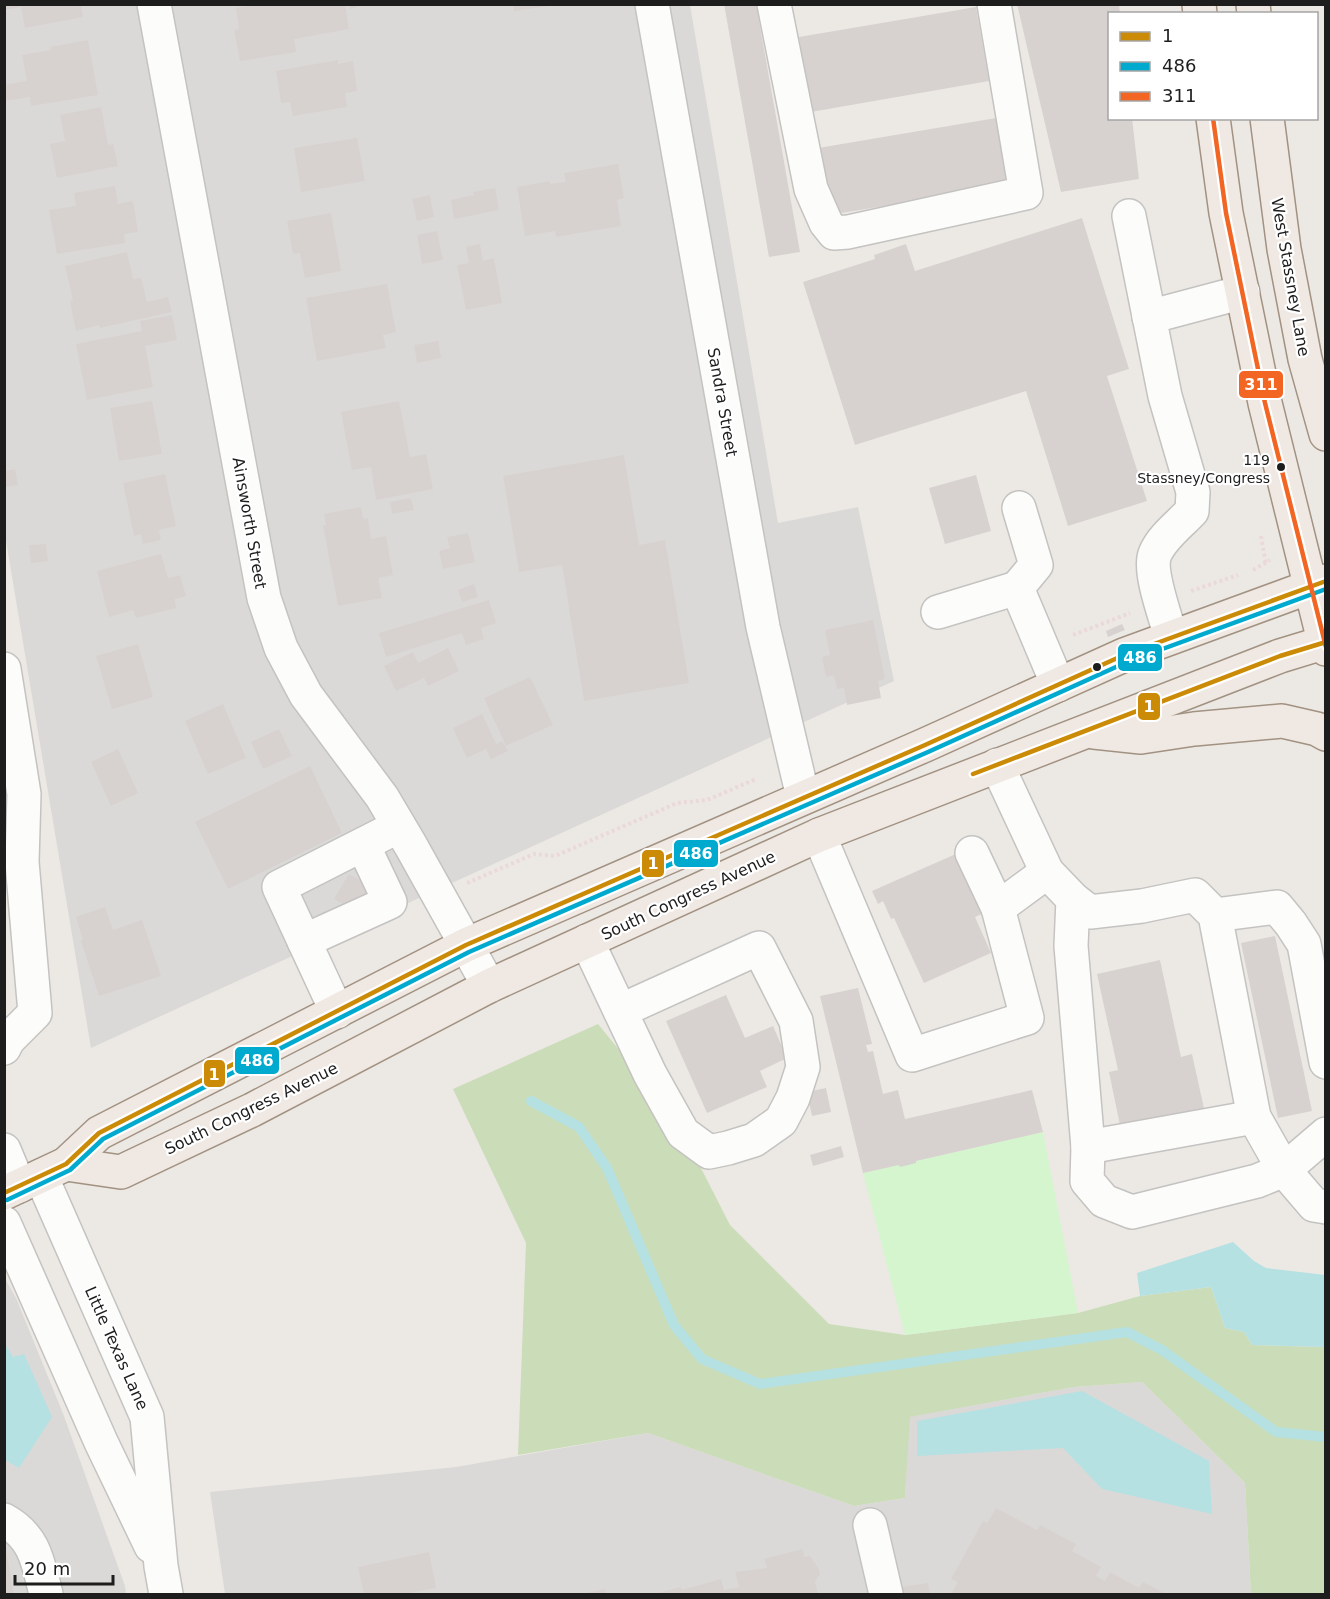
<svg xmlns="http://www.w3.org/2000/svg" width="1330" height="1599" viewBox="0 0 1330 1599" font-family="'DejaVu Sans',sans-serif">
	<rect width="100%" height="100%" fill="#ece9e5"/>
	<g fill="#dbd9d7">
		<polygon points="4,5 690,5 778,523 858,507 894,681 91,1048 5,535"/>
		<polygon points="4,1277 16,1298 64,1416 125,1586 126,1594 5,1594"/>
		<polygon points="1142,1382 1245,1483 1251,1594 225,1594 210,1492 456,1467 648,1433 854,1506 905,1498 909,1417 1074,1387"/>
	</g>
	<polygon fill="#cbdcb8" points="598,1024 677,1121 730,1225 829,1324 905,1335 1078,1313 1140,1296 1211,1287 1225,1328 1244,1332 1252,1345 1325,1347 1325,1594 1251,1594 1245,1483 1142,1382 1074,1387 910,1417 905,1498 854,1506 648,1433 518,1455 526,1243 453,1089"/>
	<polygon fill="#d4f5cd" points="1043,1132 1078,1313 905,1335 863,1173"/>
	<g fill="#b5e1e2">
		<polygon points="1233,1242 1254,1261 1266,1268 1325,1275 1325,1347 1252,1345 1244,1332 1225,1328 1211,1287 1140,1296 1137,1273"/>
		<polygon points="4,1342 13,1357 24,1354 52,1417 19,1468 5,1460"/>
		<polygon points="1082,1391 1209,1461 1212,1514 1102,1489 1063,1448 917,1456 917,1421"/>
	</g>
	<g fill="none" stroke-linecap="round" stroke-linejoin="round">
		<polyline stroke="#b5e1e2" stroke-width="10" points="531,1101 579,1127 607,1168 674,1325 702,1359 760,1384 1127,1332 1162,1350 1276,1432 1326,1437"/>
	</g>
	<g fill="#d7d2d0">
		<polygon points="4,4 81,4 83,17 25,28 21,7 4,10"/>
		<polygon points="255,4 345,4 349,29 294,39 296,52 240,61 234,30 239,29 236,8"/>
		<polygon points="349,4 364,4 364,5 350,9"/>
		<polygon points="513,4 550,4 550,6 514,11"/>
		<polygon points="724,4 756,4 800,252 769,257"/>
		<polygon points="1017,4 1119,4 1120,14 1110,14 1110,118 1132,118 1139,179 1061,192"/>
		<polygon points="976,7 989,81 811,112 799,37"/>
		<polygon points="88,40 98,95 31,106 30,97 4,101 4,85 27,81 22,55 51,50 50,47"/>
		<polygon points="338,60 338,64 353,61 357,91 345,93 347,107 293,116 290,102 281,103 276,71"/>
		<polygon points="101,107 108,145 113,144 118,166 57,178 50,144 65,141 60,115"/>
		<polygon points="996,118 1007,186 829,215 818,148"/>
		<polygon points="357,138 365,181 301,192 294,148"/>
		<polygon points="618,164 624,198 617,200 621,226 556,237 555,231 525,236 517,187 550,181 550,184 566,182 564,173"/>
		<polygon points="115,186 118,204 133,201 138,232 124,234 125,243 57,254 49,210 76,206 74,193"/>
		<polygon points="495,188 499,210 454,219 451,200 474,195 473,192"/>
		<polygon points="430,195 434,217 417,221 412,199"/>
		<polygon points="331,213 341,271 305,278 300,253 293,254 287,221"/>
		<polygon points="1082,218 1129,369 1107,376 1147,501 1068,526 1026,391 855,445 803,282 875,259 874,255 906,244 915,271"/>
		<polygon points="437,231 443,260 422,264 417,235"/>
		<polygon points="480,244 483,261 494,258 502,303 466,310 457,265 469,263 466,247"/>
		<polygon points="127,252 133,279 141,278 147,302 168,297 172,312 100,328 99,325 76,331 70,301 73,300 65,266"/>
		<polygon points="387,284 396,332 383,335 386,348 317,361 306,298"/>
		<polygon points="172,315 177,340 145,346 153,387 87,400 76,344 142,331 140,321"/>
		<polygon points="438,341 441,358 417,363 414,345"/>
		<polygon points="152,401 162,454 119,461 110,408"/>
		<polygon points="399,401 410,457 426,454 433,489 376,500 371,467 352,470 341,412"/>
		<polygon points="624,455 639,545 665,540 689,683 584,701 562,565 519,572 503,476"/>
		<polygon points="15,469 18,485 5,487 4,471"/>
		<polygon points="165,474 176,526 159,530 161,540 143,544 141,534 134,536 123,483"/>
		<polygon points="976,475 991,531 945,544 929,488"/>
		<polygon points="411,498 414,510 392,514 390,502"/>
		<polygon points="361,507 363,519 368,518 371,539 386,536 393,575 378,578 382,598 338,606 323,525 326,525 324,514"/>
		<polygon points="468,533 475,562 443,569 439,551 450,548 447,537"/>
		<polygon points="46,544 48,561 31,563 29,545"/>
		<polygon points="161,554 168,578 180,575 186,596 175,599 176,608 136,618 133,610 109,617 97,571"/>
		<polygon points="474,584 478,597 462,602 458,590"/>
		<polygon points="489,600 496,623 481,628 484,639 466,645 462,633 386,657 379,633"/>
		<polygon points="873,620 885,679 878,681 881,698 847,705 844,688 837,689 834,675 826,677 822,657 830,655 825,630"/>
		<polygon points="1122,624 1125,630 1108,637 1106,631"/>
		<polygon points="138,644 153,697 112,709 96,656"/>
		<polygon points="448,648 459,671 428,686 424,678 396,691 384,666 413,652 418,663"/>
		<polygon points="530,677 553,725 506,746 484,698"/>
		<polygon points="223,704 246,758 208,774 185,721"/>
		<polygon points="482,714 496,744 502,741 508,751 491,759 486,749 492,746 467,758 453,728"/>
		<polygon points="279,729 292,756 263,769 251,742"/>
		<polygon points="118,749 138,793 111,806 91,762"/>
		<polygon points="310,766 342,833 228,889 195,822"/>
		<polygon points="958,853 984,913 975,917 991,953 924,983 894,918 891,919 883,901 878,904 872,891"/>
		<polygon points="349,874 374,889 360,914 334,899"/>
		<polygon points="105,907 113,930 142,920 161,976 99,996 81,941 83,940 76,917"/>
		<polygon points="1275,936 1312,1111 1278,1118 1241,943"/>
		<polygon points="1160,960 1181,1057 1192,1054 1205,1113 1121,1130 1109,1072 1118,1070 1097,974"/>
		<polygon points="858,988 872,1044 866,1045 868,1052 873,1051 883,1094 898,1090 905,1119 1032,1090 1043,1132 916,1161 916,1163 900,1167 899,1165 863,1173 820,996"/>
		<polygon points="726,995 745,1038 773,1026 787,1058 760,1071 767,1087 707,1113 666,1021"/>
		<polygon points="826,1088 831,1112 812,1116 807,1092"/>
		<polygon points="841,1146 844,1157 813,1166 810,1155"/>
		<polygon points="996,1508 1037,1530 1040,1525 1076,1544 1072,1551 1101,1567 1096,1576 1105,1581 1110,1572 1139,1588 1143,1582 1166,1594 951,1594 958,1582 951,1579 983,1521 987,1523"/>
		<polygon points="803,1549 804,1557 810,1556 818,1568 820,1574 815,1581 818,1594 653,1594 681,1587 682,1590 721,1579 724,1590 739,1587 735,1572 767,1568 764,1559"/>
		<polygon points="5,1550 6,1550 14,1594 5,1594"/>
		<polygon points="429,1552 436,1588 404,1594 364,1594 358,1567"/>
		<polygon points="928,1583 930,1594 903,1594 902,1587"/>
		<polygon points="605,1589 606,1594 582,1594"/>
	</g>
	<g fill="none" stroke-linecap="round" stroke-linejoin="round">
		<g stroke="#c4c3c1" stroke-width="36">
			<g id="minor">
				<polyline points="154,4 264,598 281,648 306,695 382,797 411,846 489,986"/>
				<polyline points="652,4 763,627 803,797"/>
				<polyline points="774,4 811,189 826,223 834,233 848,232 1026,193 994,4"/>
				<path d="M1129,216L1165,396L1193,492L1192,511C1180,524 1162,537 1155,554C1148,571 1166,618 1171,637"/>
				<polyline points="1149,317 1243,292"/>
				<polyline points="1019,508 1036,565 1017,588 1058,685"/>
				<polyline points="938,612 1017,588"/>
				<polyline points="4,669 24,794 22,862 35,1013 8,1040 4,1048"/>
				<polyline points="997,765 1047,872 1073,899 1090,912 1142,906 1195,895 1215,915 1254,1117 1284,1170 1314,1205 1326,1207"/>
				<polyline points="819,835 912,1055 1027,1018 998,908 972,853"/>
				<polyline points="1073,899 1071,946 1088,1147 1087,1181 1104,1201 1132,1212 1257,1181 1284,1170 1326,1134"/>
				<polyline points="998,908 1047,872"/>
				<polyline points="1215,915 1277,907 1291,924 1304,944 1326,1062"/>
				<polyline points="304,941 390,902 363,845"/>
				<polyline points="587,941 650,1074 683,1133 709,1152 728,1148 754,1140 781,1121 793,1098 803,1067 796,1021 759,948 620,1011"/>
				<polyline points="337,1012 279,887 399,826"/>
				<polyline points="1088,1147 1254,1117"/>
				<polyline points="4,1150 19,1186"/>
				<polyline points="41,1176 147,1417 161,1566 166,1594"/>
				<polyline points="4,1223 101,1442 151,1546"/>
				<path d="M4,1520C35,1537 38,1562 46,1594"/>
				<polyline points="870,1525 886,1594"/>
			</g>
		</g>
		<g stroke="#a29282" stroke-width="36">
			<g id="major">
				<polyline points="1199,4 1200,14"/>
				<polyline points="1253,4 1254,14"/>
				<polyline points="1213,118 1226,213 1265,403 1326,649"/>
				<polyline points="1267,118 1284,249 1305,359 1326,434"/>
				<polyline points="1094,732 1141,737 1194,729 1282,721 1317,729 1326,734"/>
				<polyline points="66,1164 121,1172 252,1110 489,986 819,835 1280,656 1326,642"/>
				<polyline points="4,1193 66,1164 99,1133 466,945 925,745 1124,655 1326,581"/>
			</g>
		</g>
		<g stroke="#ebd8d9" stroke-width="4" stroke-dasharray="3 3" stroke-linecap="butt">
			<polyline points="1261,536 1266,564"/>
			<polyline points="1253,570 1270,560"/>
			<polyline points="1191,591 1238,575"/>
			<polyline points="1073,635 1130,613"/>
			<polyline points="467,883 534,854 555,856 677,803 707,800 756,779"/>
		</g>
		<use href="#minor" stroke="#fcfcfb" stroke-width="33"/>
		<use href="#major" stroke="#f0e9e3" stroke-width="33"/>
		<g stroke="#fff" stroke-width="9">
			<g id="bus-1">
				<polyline points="973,774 1280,656 1326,642"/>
				<polyline points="4,1193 66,1164 99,1133 466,945 925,745 1124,655 1326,581"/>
			</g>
		</g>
		<g stroke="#fff" stroke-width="9">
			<polyline id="bus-2" points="7,1200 70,1170 103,1139 469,952 928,752 1127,662 1326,589"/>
		</g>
		<g stroke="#fff" stroke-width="9">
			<polyline id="bus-3" points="1213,118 1226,213 1265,403 1326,647"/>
		</g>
		<use href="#bus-1" stroke="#cb8b06" stroke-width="4.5"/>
		<use href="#bus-2" stroke="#00a9ce" stroke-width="4.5"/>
		<use href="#bus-3" stroke="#f26522" stroke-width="4.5"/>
	</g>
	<g fill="#1d1d1d" stroke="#fff" stroke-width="2">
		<circle cx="1281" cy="467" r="5"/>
		<circle cx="1097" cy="667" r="5"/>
	</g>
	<g text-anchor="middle" stroke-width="4.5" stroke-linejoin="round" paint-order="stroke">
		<g font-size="14" fill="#1d1d1d" stroke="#fff" text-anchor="end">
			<text x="1270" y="465">119<tspan x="1270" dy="18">Stassney/Congress</tspan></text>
		</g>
		<g font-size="16" fill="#1d1d1d" stroke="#fff">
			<text transform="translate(1291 277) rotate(80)" y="6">West Stassney Lane</text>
			<text transform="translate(723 402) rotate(80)" y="6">Sandra Street</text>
			<text transform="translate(250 523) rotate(80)" y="6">Ainsworth Street</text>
			<text transform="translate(688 895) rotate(-25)" y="6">South Congress Avenue</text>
			<text transform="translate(251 1108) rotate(-26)" y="6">South Congress Avenue</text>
			<text transform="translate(117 1348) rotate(66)" y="6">Little Texas Lane</text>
		</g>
	</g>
	<g stroke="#fff" stroke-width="2">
		<rect x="1238" y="370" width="46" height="29" rx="6" fill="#f26522"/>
		<rect x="1117" y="643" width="46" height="29" rx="6" fill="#00a9ce"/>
		<rect x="1137" y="692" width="24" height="29" rx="6" fill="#cb8b06"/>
		<rect x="673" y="839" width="46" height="29" rx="6" fill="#00a9ce"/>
		<rect x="641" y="849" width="24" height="29" rx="6" fill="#cb8b06"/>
		<rect x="234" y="1046" width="46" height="29" rx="6" fill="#00a9ce"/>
		<rect x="203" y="1059" width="23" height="29" rx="6" fill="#cb8b06"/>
	</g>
	<g font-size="16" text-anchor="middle" font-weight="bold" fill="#fff">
		<text x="1261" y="390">311</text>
		<text x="1140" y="663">486</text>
		<text x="1149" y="712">1</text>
		<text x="696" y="859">486</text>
		<text x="653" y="869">1</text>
		<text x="257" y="1066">486</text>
		<text x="214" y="1080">1</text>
	</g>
	<rect width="1330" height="1599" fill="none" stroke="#1d1d1d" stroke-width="12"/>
	<rect x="1108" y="12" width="210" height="108" fill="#ffffff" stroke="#a5a5a5" stroke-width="1.5"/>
	<rect x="1120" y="32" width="30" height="9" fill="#cb8b06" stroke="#a5a5a5" stroke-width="1.5"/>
	<text x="1162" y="42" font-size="18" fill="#1d1d1d">1</text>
	<rect x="1120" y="62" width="30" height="9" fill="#00a9ce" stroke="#a5a5a5" stroke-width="1.5"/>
	<text x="1162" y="72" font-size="18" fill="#1d1d1d">486</text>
	<rect x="1120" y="92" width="30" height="9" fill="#f26522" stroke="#a5a5a5" stroke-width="1.5"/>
	<text x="1162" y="102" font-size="18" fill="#1d1d1d">311</text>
	<path d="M15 1575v9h98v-9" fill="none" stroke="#1d1d1d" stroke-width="3"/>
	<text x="24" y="1575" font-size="18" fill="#1d1d1d" stroke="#ffffff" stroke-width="4.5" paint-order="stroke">20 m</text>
</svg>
